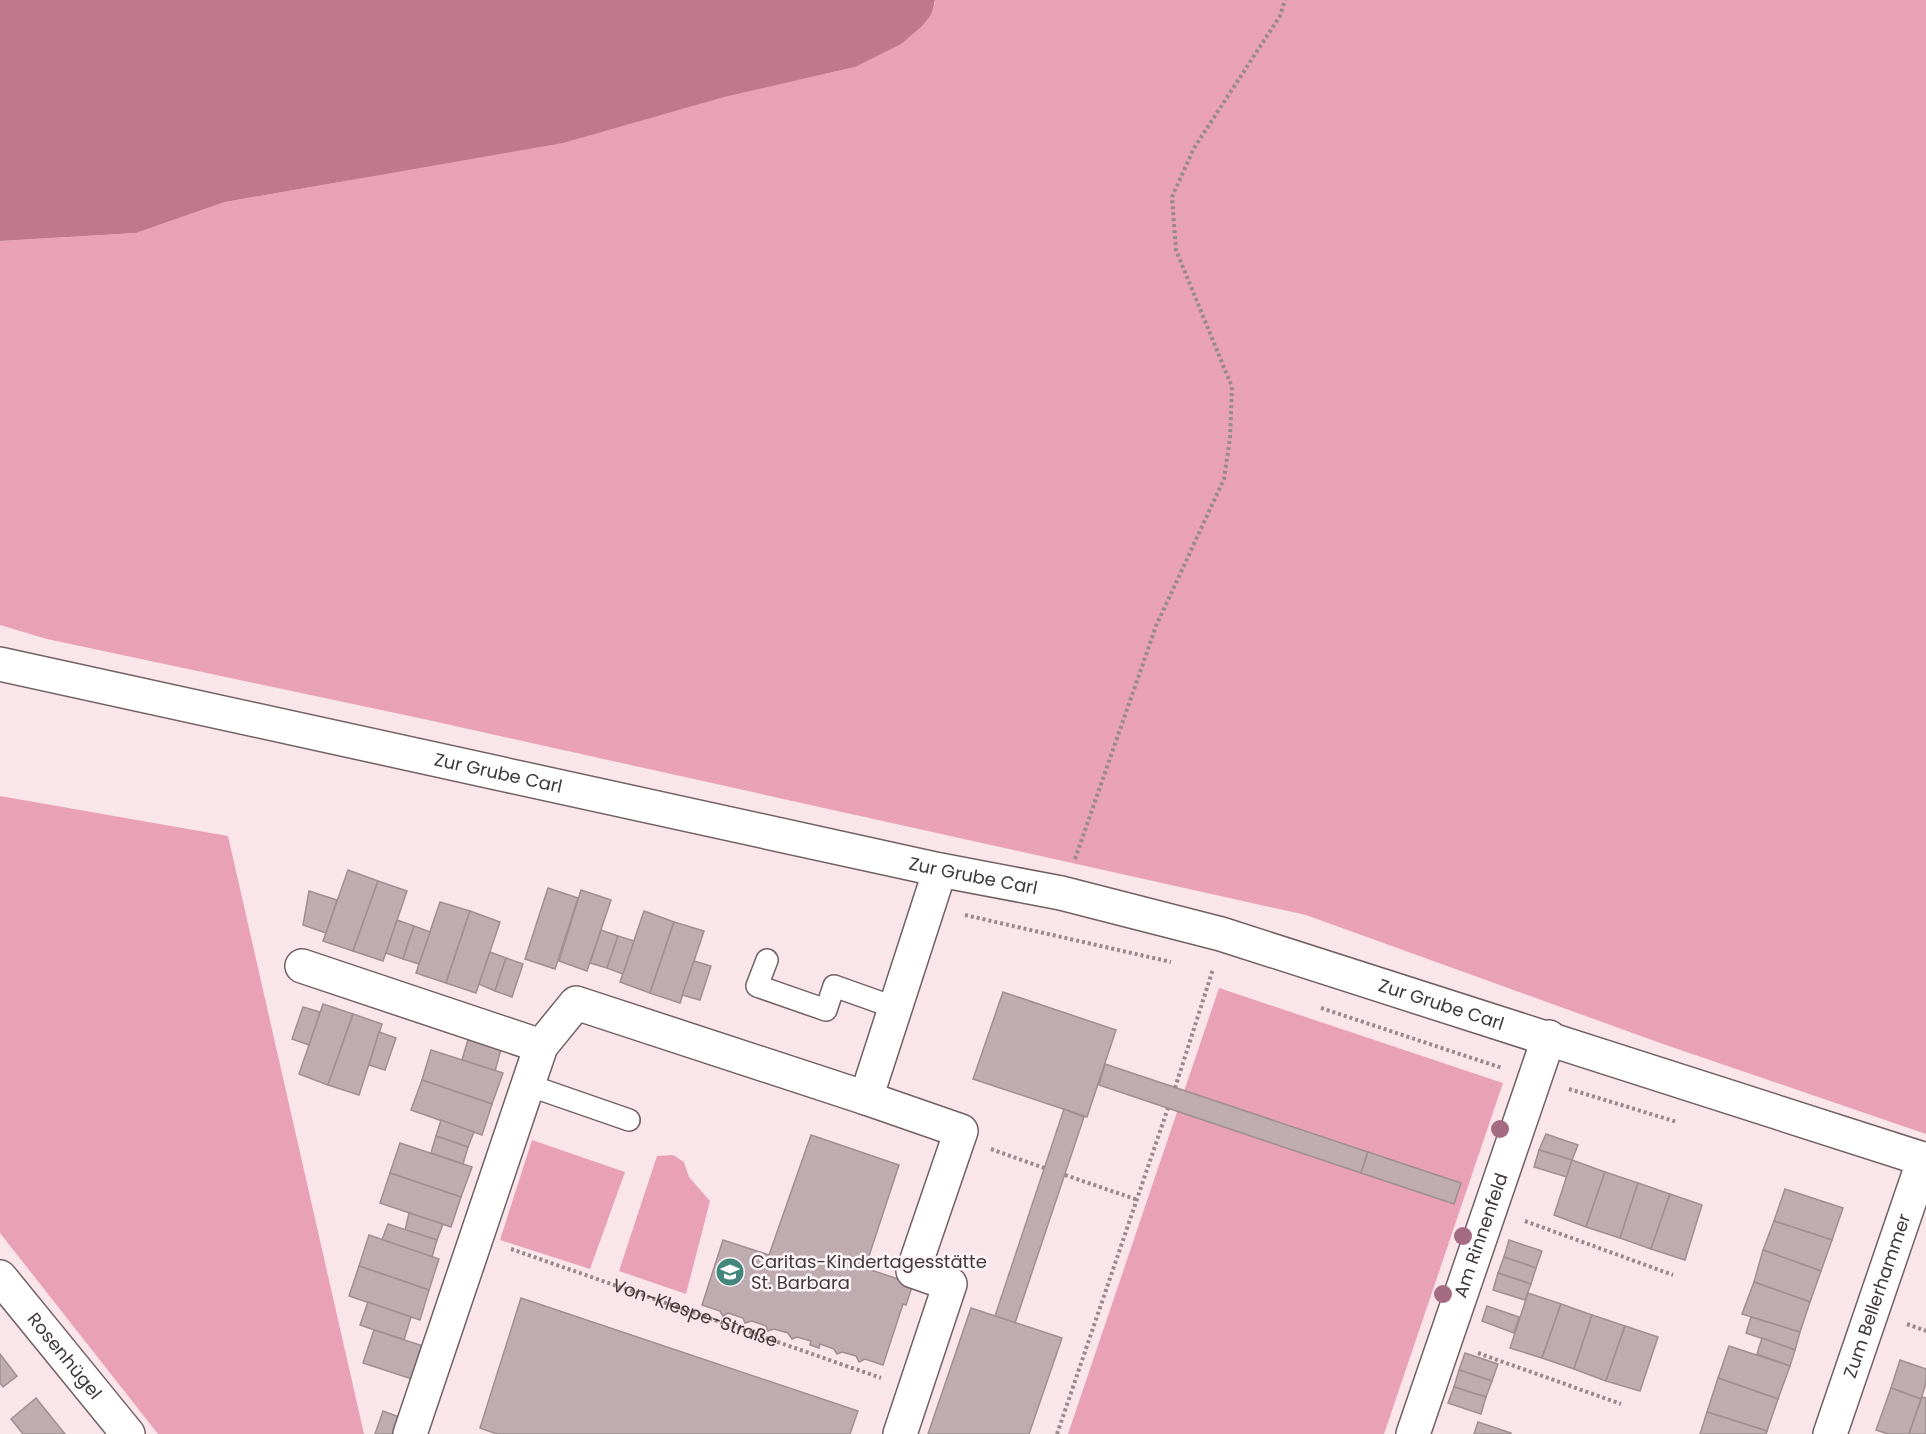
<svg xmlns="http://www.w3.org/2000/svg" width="1926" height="1434" viewBox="0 0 1926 1434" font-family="Poppins,sans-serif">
	<rect width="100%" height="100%" fill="#fae5ea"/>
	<g fill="#e9a2b5">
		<polygon points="935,0 1926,0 1926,1134 1663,1044 1306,915 419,718 47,639 0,625 0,241 136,233 225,202 351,180 855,67 935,3"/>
		<polygon points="0,796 228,836 364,1434 158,1434 0,1233"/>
		<polygon points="1219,988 1503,1083 1384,1434 1068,1434"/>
		<polygon points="532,1140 625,1172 590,1269 500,1240"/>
		<polygon points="673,1155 684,1162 689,1177 710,1201 686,1294 619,1271 657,1156"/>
	</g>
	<polygon fill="#bf798c" points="0,0 935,0 931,15 922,26 901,44 855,67 724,97 563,143 225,202 136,233 0,241"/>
	<g fill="#bfacb0" stroke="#a08e92" stroke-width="1.5">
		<polygon points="348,870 378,881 353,951 323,941"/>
		<polygon points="378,881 407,891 383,961 353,951"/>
		<polygon points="548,888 578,898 555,969 525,959"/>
		<polygon points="581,890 611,900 587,971 559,961"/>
		<polygon points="309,891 337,900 326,933 303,925"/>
		<polygon points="440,902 470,911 446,983 416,973"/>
		<polygon points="470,911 500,922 476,993 446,983"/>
		<polygon points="644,911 674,922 650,993 620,982"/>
		<polygon points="397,920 414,926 403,959 386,953"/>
		<polygon points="674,922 704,931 680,1003 650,993"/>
		<polygon points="414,926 430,932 419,964 403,959"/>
		<polygon points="601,930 618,936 607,968 590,963"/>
		<polygon points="618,936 634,941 623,974 607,968"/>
		<polygon points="490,952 506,958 495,991 479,984"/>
		<polygon points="506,958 523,964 512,997 495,991"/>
		<polygon points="694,961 711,966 700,1000 682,995"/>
		<polygon points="1003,992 1116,1030 1087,1117 973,1079"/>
		<polygon points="323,1004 353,1014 328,1085 299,1074"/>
		<polygon points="303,1007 320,1012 309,1045 292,1039"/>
		<polygon points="353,1014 382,1024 359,1095 328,1085"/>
		<polygon points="379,1032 396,1038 385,1070 369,1065"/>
		<polygon points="469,1036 502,1046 495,1071 462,1060"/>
		<polygon points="431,1050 503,1073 492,1104 422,1080"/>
		<polygon points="1105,1064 1368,1152 1361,1173 1099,1085"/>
		<polygon points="422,1080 492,1104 482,1135 411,1110"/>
		<polygon points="1064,1109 1084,1117 1015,1323 995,1316"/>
		<polygon points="441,1120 474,1132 468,1147 436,1136"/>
		<polygon points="1546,1134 1578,1145 1572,1160 1539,1150"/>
		<polygon points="811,1135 899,1165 865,1268 913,1284 906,1305 903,1304 883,1365 865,1359 859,1362 856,1356 842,1352 837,1354 834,1349 820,1344 819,1348 810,1345 811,1341 797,1337 792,1339 788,1333 774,1329 768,1331 766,1326 752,1321 745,1323 743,1318 728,1313 723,1316 720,1311 702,1305 723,1240 769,1255"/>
		<polygon points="436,1136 468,1147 463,1164 431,1153"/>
		<polygon points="400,1143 472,1167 461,1197 390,1173"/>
		<polygon points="1539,1150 1572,1160 1567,1177 1534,1167"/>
		<polygon points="1368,1152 1461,1183 1454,1204 1361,1173"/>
		<polygon points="1572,1160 1605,1172 1586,1227 1554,1215"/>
		<polygon points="1605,1172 1638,1183 1620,1238 1586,1227"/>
		<polygon points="390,1173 461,1197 451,1227 380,1203"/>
		<polygon points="1638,1183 1670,1194 1651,1249 1620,1238"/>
		<polygon points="1785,1189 1843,1208 1832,1240 1774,1221"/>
		<polygon points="1670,1194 1702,1205 1685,1260 1651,1249"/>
		<polygon points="409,1213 443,1224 437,1240 405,1230"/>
		<polygon points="1774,1221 1832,1240 1821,1271 1763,1250"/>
		<polygon points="388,1224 437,1240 432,1257 382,1240"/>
		<polygon points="369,1235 439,1259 429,1290 359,1266"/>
		<polygon points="1509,1240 1542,1251 1536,1268 1504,1257"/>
		<polygon points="1763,1250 1821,1271 1810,1302 1754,1282"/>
		<polygon points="1504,1257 1536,1268 1531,1284 1498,1273"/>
		<polygon points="359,1266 429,1290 420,1320 349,1296"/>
		<polygon points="1498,1273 1531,1284 1525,1300 1493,1290"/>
		<polygon points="1754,1282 1810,1302 1800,1332 1742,1314"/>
		<polygon points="1528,1293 1561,1304 1542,1358 1510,1348"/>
		<polygon points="521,1298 858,1411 850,1434 497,1434 480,1428"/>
		<polygon points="368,1302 411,1317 404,1340 360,1325"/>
		<polygon points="1561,1304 1592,1315 1574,1369 1542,1358"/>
		<polygon points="1487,1306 1519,1317 1514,1333 1482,1321"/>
		<polygon points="971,1308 1062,1338 1029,1434 928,1434"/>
		<polygon points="1592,1315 1625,1326 1606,1381 1574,1369"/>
		<polygon points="1751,1317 1800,1332 1795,1350 1746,1333"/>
		<polygon points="1625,1326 1658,1337 1640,1391 1606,1381"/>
		<polygon points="374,1330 423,1346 412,1379 363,1363"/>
		<polygon points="1762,1338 1795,1350 1790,1366 1757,1354"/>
		<polygon points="1729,1346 1790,1366 1778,1399 1718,1378"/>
		<polygon points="1465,1353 1498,1364 1492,1381 1459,1370"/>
		<polygon points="0,1354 17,1376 3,1387 0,1383"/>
		<polygon points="1900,1360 1926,1369 1926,1383 1921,1399 1891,1388"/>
		<polygon points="1459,1370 1492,1381 1486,1397 1454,1387"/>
		<polygon points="1718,1378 1778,1399 1767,1431 1707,1412"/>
		<polygon points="1454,1387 1486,1397 1481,1414 1448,1403"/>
		<polygon points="1891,1388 1921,1399 1909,1434 1888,1434 1876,1430"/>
		<polygon points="1922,1397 1926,1398 1926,1434 1909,1434"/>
		<polygon points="36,1398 65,1434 23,1434 11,1419"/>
		<polygon points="383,1411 399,1417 393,1434 375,1434"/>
		<polygon points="1707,1412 1767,1431 1766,1434 1700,1434"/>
		<polygon points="1478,1422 1511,1433 1511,1434 1474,1434"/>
	</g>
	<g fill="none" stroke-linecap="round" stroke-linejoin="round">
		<g stroke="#716064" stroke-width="24">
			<g id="lane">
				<polyline points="767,960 757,986 826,1010 834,986 896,1008"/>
				<polyline points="528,1085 629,1120"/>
			</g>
		</g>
		<g stroke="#716064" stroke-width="36">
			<g id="street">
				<path id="s2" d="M0,664L940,870L1061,893L1221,934L1926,1160"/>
				<polyline points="302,966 541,1046"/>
				<polyline points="866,1098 961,1131 913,1271 950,1284 900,1434"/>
				<path id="s3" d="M0,1277L128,1434"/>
				<polyline points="410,1434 541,1046 576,1003 866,1098 940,870"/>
				<path id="s4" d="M1413,1434L1549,1037"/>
				<path id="s5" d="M1830,1434L1924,1159"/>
			</g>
		</g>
		<g stroke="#97898c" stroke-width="4" stroke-dasharray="3 3" stroke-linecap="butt">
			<polyline points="1075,859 1156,626 1224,479 1230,438 1232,387 1176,250 1172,197 1194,148 1280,16 1285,0"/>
			<polyline points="965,915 1171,962"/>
			<polyline points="1321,1008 1502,1068"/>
			<polyline points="1175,1088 1213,969"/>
			<polyline points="1569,1089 1677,1122"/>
			<polyline points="991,1149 1044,1168"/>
			<polyline points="1065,1175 1138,1200"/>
			<polyline points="1525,1221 1673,1275"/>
			<path id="s1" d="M511,1249L881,1378"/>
			<polyline points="1907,1324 1926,1331"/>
			<polyline points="1478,1353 1621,1404"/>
			<polyline points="1057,1434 1168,1108"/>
		</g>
		<use href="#lane" stroke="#fff" stroke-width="21"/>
		<use href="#street" stroke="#fff" stroke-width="33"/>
	</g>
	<g fill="#a56b83">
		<circle cx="1500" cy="1129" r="9"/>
		<circle cx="1463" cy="1236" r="9"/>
		<circle cx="1443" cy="1294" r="9"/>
	</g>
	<defs>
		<g id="school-disc" transform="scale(1.5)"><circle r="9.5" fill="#42867c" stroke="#fef6f8"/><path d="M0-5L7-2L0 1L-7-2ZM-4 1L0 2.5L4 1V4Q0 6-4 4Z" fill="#fff"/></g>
	</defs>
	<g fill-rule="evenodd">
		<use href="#school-disc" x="730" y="1272"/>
	</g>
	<g text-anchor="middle" stroke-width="5" stroke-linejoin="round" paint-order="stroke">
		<g font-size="18" fill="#40383a" stroke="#fef6f8">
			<text dy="6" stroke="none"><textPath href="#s2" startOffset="510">Zur Grube Carl</textPath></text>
			<text dy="6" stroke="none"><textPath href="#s2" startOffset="996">Zur Grube Carl</textPath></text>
			<text dy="6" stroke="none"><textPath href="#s2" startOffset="1482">Zur Grube Carl</textPath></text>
			<text dy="6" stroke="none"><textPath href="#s4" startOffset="210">Am Rinnenfeld</textPath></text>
			<text dy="6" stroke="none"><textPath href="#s5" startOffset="146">Zum Bellerhammer</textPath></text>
			<text dy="6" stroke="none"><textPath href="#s1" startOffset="195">Von-Klespe-Straße</textPath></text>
			<text dy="6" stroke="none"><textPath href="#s3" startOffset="102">Rosenhügel</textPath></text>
		</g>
		<g font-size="18" fill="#40383a" stroke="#fef6f8" text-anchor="start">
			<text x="751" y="1268">Caritas-Kindertagesstätte<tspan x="751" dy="21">St. Barbara</tspan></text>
		</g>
	</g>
</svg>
